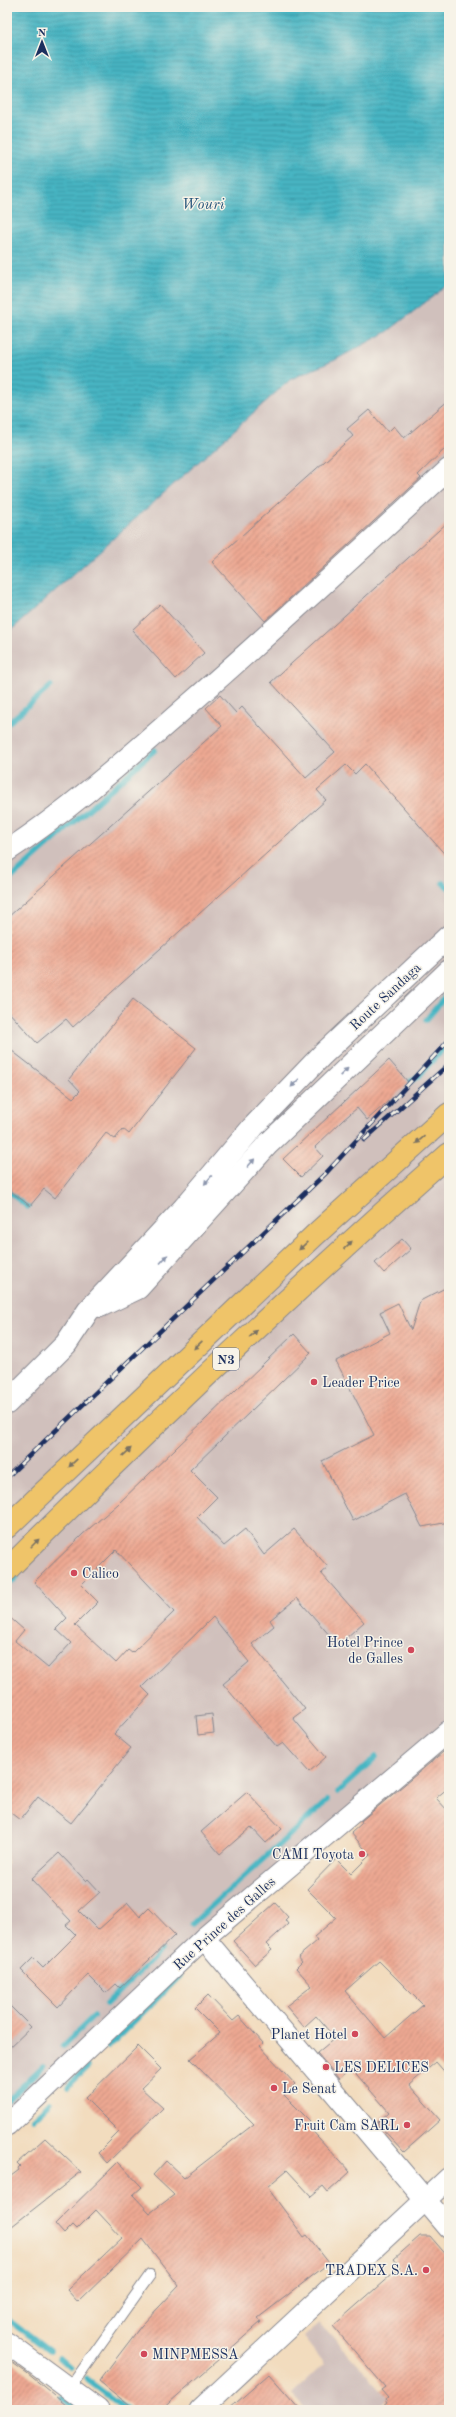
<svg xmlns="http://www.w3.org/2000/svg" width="456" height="2417" viewBox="0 0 456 2417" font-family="'Old Standard TT',serif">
	<defs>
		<pattern id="water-rules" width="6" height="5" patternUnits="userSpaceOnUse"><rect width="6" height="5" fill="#47b5c3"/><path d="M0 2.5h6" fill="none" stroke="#3a94a2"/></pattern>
		<pattern id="building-hatch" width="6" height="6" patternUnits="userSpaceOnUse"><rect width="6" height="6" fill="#eda892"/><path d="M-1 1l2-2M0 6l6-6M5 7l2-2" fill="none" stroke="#bf897a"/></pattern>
	</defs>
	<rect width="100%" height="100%" fill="#f7f3e8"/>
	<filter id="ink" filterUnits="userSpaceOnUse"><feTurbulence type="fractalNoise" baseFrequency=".025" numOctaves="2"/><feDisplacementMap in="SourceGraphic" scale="8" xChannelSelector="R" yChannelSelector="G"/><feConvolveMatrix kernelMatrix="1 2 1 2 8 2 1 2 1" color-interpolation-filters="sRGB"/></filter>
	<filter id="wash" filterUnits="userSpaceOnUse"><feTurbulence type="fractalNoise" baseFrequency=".012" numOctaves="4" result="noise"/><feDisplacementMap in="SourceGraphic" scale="16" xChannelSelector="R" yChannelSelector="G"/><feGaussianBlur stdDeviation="0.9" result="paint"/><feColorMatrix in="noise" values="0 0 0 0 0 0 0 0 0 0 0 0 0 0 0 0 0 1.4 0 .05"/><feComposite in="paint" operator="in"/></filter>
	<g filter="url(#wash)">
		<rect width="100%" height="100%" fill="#f2dcbe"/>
		<g fill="#d0c0bc">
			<polygon points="449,284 449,1718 7,2121 7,634 291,379 335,360 387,332"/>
			<polygon points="320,2323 388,2398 374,2410 307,2410 292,2394 324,2364 303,2337"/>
		</g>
		<polygon fill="url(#water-rules)" stroke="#317290" points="7,7 449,7 449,284 387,332 335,360 291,379 7,634"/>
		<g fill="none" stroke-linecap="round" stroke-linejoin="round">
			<g stroke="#47b5c3" stroke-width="5.5">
				<polyline points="7,724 51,686"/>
				<polyline points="7,882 155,750"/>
				<polyline points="443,883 449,888"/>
				<polyline points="426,1020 449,992"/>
				<polyline points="411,1081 419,1076 449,1042"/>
				<polyline points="7,1190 28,1207"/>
				<polyline points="7,1586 16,1578"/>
				<polyline points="338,1792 376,1757"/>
				<polyline points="192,1924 328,1800"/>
				<polyline points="106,2004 161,1950"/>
				<polyline points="63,2046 93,2017"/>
				<polyline points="108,2047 180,1976"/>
				<polyline points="68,2086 88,2067"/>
				<polyline points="7,2101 43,2066"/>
				<polyline points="33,2119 50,2103"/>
				<polyline points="7,2318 50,2351"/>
				<polyline points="60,2358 71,2368"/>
				<polyline points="86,2379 127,2410"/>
				<polyline points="62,2397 79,2410"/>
			</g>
		</g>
		<g id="blocks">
			<g fill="url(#building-hatch)" fill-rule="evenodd">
				<polygon points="449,400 449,445 418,475 421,478 265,621 212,562 353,436 347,429 369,410 388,432 394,426 404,438"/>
				<polygon points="449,521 449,859 365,764 355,774 346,765 317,790 326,800 73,1027 66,1019 37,1043 7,1010 7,918 222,726 206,708 220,695 236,713 242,707 306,778 335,752 271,682"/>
				<polygon points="160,604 204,653 176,679 132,630"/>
				<polygon points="133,999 196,1048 129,1134 123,1129 115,1139 106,1133 55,1198 44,1189 30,1206 7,1188 7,1047 73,1098 80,1091 69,1079"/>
				<polygon points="389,1060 409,1083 367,1120 357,1108 343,1120 315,1147 323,1156 301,1177 283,1159"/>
				<polygon points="402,1239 411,1249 384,1273 375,1263"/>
				<polygon points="449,1286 449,1522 422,1527 405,1494 353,1521 322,1461 374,1435 336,1361 390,1333 380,1312 398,1303 411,1330 420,1301"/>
				<path d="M294,1334L311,1353L190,1470L217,1497L197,1517L224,1546L245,1529L264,1555L294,1529L328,1567L321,1573L364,1622L338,1645L297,1598L270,1620L274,1626L252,1644L305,1709L293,1718L326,1757L309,1772L283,1743L277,1747L223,1684L249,1662L213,1617L142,1687L150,1695L114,1734L131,1748L71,1823L38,1797L20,1820L7,1810V1615L24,1630L15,1641L48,1668L71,1643L56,1629L67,1618L34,1582L83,1534L118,1504ZM116,1550L174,1612L132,1653L128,1650L116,1663L75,1625L98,1602L81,1585Z"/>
				<polygon points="212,1714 214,1733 198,1735 196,1716"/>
				<path d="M449,1747V1787L436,1798L449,1812V2077L436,2062L409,2085L440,2120L404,2152L377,2123L389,2112L351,2068L339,2079L317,2053L335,2038L316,2016L304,2027L286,2006L312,1986L296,1968L302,1962L298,1957L317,1941L314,1937L336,1918L307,1889L336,1859L351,1874L370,1855L351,1833L362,1823L361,1821ZM379,1961L423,2005L385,2038L345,1991Z"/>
				<polygon points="247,1792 282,1829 266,1843 251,1827 220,1854 201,1832"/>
				<polygon points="59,1853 86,1881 88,1879 100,1892 79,1911 98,1930 128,1903 140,1917 149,1908 175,1935 120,1988 116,1984 106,1993 88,1975 58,2007 21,1970 33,1958 43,1968 76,1935 66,1925 71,1921 31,1879"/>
				<polygon points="275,1903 288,1917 285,1920 288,1924 266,1944 272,1950 255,1965 233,1941"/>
				<polygon points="208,1995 233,2021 239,2016 263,2043 260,2046 295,2084 284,2095 310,2121 307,2125 350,2172 328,2192 323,2186 311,2196 287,2170 267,2187 304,2237 307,2235 329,2263 258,2318 261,2322 161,2410 135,2410 99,2381 141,2326 179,2286 143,2239 78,2302 67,2290 122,2238 96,2210 77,2229 73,2225 64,2234 55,2224 118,2162 142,2187 133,2195 150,2213 174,2195 153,2175 166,2161 184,2178 254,2124 190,2059 220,2033 195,2008"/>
				<polygon points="7,2003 31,2027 7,2050"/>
				<polygon points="138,2046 161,2069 141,2088 163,2108 107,2163 98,2153 119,2132 85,2098"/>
				<polygon points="45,2138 81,2172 7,2230 7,2179 19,2170 18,2168 20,2166 17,2163"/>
				<polygon points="420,2236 430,2236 449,2258 449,2410 378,2410 387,2403 385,2400 388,2398 381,2390 385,2387 333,2326 400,2267 394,2259"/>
				<polygon points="7,2359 27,2373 72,2410 7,2410"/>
				<polygon points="269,2374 301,2410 228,2410"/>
			</g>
		</g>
	</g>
	<g filter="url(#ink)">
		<use href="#blocks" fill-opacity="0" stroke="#86868e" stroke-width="1"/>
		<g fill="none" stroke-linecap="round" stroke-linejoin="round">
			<g stroke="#86868e" stroke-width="12">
				<polyline id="service" points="69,2389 150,2275"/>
			</g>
			<g stroke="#86868e" stroke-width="23">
				<g id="minor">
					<path d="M7,851C74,807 133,753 193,701C280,625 364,547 449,469"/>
					<polyline points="204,1938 449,2228"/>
					<polyline points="7,2125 204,1938 449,1731"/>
					<polyline points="7,2343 98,2410"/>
					<polyline points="200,2410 449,2178"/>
				</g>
			</g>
			<g stroke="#86868e" stroke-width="24">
				<g id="tertiary">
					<polyline points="100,1306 138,1288 268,1144 449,971"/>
					<polyline points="7,1403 66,1344 88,1311 184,1208 253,1127 322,1055 449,936"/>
				</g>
			</g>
			<g stroke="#86868e" stroke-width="24">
				<g id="trunk">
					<polyline points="7,1527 316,1234 449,1114"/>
					<path d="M7,1570C150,1427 297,1288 449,1154"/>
				</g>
			</g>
			<use href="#service" stroke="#fff" stroke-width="10"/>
			<use href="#minor" stroke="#fff" stroke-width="21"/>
			<use href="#tertiary" stroke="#fff" stroke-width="22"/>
			<use href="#trunk" stroke="#efc469" stroke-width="22"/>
			<g stroke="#1b2f5e" stroke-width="4.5">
				<g id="rail">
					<polyline points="364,1140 449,1064"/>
					<polyline points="7,1477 327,1172 449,1040"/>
				</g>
			</g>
			<use href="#rail" stroke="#f7f3e8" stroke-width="3" stroke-dasharray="9" stroke-linecap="butt"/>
		</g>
		<defs><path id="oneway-solid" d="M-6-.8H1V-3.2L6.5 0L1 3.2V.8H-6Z"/></defs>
		<g fill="#8d97ae">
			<use href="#oneway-solid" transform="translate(344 1072) rotate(-44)"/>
			<use href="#oneway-solid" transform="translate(295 1083) rotate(134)"/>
			<use href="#oneway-solid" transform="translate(251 1163) rotate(-48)"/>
			<use href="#oneway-solid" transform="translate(208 1180) rotate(130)"/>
			<use href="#oneway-solid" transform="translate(164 1259) rotate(-48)"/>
		</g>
		<g fill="#7a7263">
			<use href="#oneway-solid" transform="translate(420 1140) rotate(139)"/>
			<use href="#oneway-solid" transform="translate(348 1245) rotate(-43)"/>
			<use href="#oneway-solid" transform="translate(303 1246) rotate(137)"/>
			<use href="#oneway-solid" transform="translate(253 1334) rotate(-43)"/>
			<use href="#oneway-solid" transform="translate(198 1345) rotate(137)"/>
			<use href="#oneway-solid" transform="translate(127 1452) rotate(-43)"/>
			<use href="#oneway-solid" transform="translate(73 1463) rotate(136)"/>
			<use href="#oneway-solid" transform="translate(35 1543) rotate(-45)"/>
		</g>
	</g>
	<g fill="#d1495b" stroke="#f7f3e8" stroke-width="1.5">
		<circle cx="314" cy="1382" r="4"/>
		<circle cx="74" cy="1573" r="4"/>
		<circle cx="411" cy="1650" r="4"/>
		<circle cx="362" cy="1854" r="4"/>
		<circle cx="355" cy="2034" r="4"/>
		<circle cx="326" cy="2067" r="4"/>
		<circle cx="274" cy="2088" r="4"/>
		<circle cx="407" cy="2125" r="4"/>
		<circle cx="426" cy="2270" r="4"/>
		<circle cx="144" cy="2354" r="4"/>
	</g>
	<g text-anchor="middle" stroke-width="3" stroke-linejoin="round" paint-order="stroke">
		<rect fill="#f7f3e8" stroke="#5d6a87" stroke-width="1" x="213" y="1348" width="26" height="22" rx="3"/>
		<g font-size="13" font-weight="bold" fill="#1b2f5e">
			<text x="226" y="1364">N3</text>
		</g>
		<g font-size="14" fill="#1b2f5e" stroke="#f7f3e8">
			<text transform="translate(385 996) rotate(-43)" y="5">Route Sandaga</text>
			<text transform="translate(224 1923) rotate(-42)" y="5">Rue Prince des Galles</text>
		</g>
		<g font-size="14" fill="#1b2f5e" stroke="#f7f3e8" text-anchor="start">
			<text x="322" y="1387">Leader Price</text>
			<text x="82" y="1578">Calico</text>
			<text x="403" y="1647" text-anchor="end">Hotel Prince<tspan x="403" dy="16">de Galles</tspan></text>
			<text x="354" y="1859" text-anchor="end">CAMI Toyota</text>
			<text x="347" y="2039" text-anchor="end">Planet Hotel</text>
			<text x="334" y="2072">LES DELICES</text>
			<text x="282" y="2093">Le Senat</text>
			<text x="399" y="2130" text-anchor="end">Fruit Cam SARL</text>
			<text x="418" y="2275" text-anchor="end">TRADEX S.A.</text>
			<text x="152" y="2359">MINPMESSA</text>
		</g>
		<g font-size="15" font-style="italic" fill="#28577c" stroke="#f7f3e8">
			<text x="203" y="209">Wouri</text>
		</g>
	</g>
	<rect width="456" height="2417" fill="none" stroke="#f7f3e8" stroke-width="24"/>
	<g transform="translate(42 42)" stroke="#f7f3e8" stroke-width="3" paint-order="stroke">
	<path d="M0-3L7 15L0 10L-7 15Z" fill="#1b2f5e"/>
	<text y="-6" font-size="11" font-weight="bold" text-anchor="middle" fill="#1b2f5e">N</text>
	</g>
</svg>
